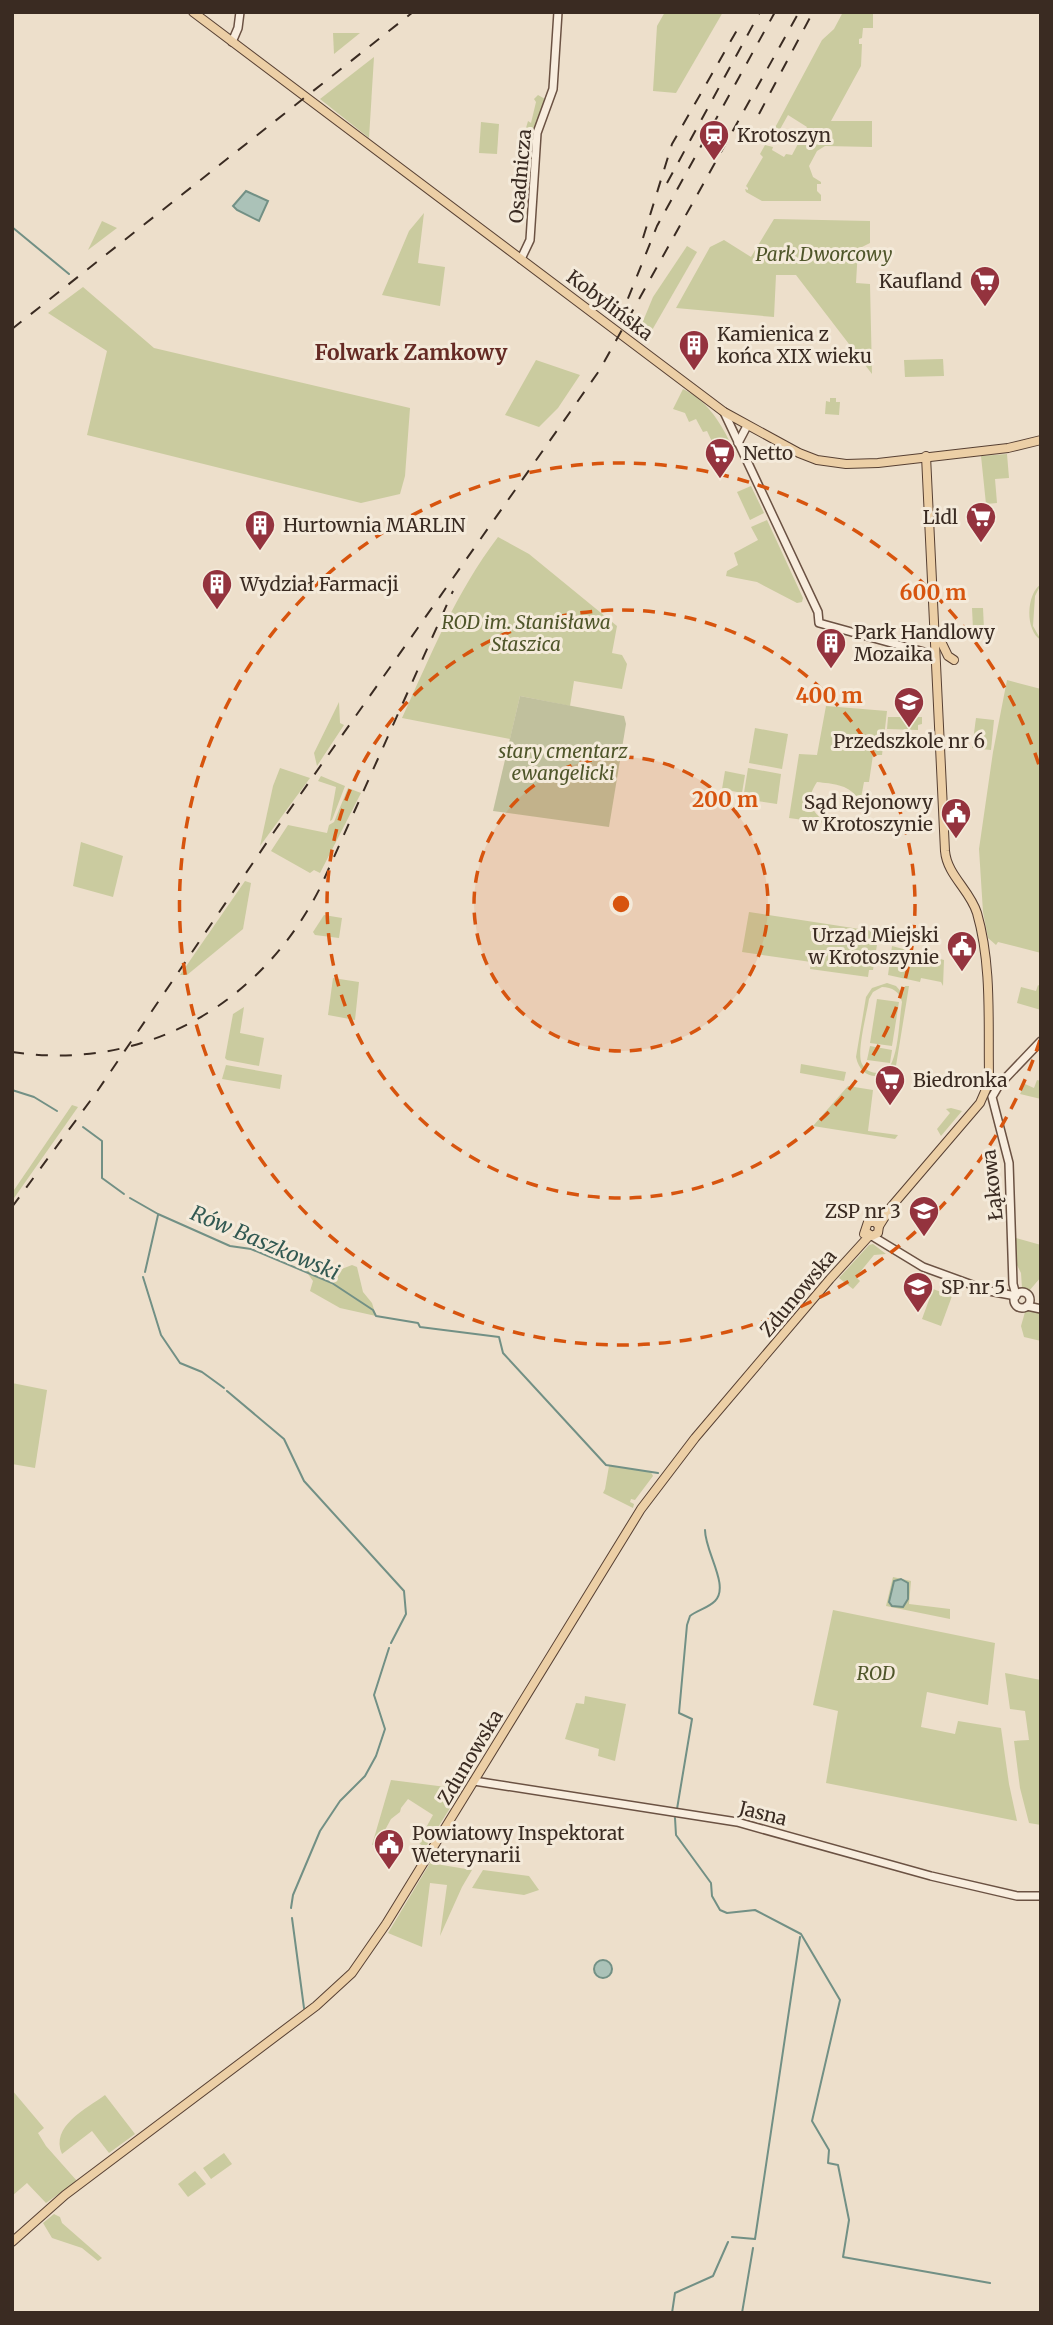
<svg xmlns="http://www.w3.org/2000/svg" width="1053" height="2325" viewBox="0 0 1053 2325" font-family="Merriweather,serif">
	<rect width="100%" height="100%" fill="#eddfcb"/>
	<g fill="#cacb9f" fill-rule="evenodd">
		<polygon points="665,12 723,12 676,93 653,91 657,26"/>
		<polygon points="843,12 873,12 873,28 863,28 862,38 859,39 859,44 862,44 861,66 831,121 872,121 872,147 825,146 817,151 809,166 813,177 821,182 821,184 817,184 817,191 821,195 821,201 762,201 746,192 745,189 748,190 748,188 746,186 763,157 760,154 765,145 773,147 772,150 784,157 786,154 792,155 807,127 788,115 774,140 776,143 771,141 770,137 822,40 834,29"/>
		<polygon points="333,33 360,33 334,54"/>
		<polygon points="374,57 369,138 320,99"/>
		<polygon points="538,95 545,99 534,131 526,128 528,121 531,123 536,102 534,99"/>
		<polygon points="481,122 499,124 497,154 479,153"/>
		<polygon points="526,131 533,132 529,191 525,192 520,188 520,185 524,186 526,151 522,149"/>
		<polygon points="424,213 418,263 445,267 440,306 382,295 409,231"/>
		<polygon points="774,219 870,221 870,243 858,249 856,283 870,284 872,374 796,275 776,275 774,317 676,308 710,247 724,240 751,257"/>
		<polygon points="102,221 117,228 88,250"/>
		<polygon points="687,246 697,252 651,332 641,326 653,297"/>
		<polygon points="83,287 154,348 410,408 405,476 400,494 361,503 87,435 107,351 48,313"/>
		<polygon points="943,359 944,376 905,377 904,360"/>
		<polygon points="536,360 580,375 558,408 539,427 505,415"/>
		<path d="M683,389C706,400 719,420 730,442L722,446L718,439L716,440L719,446L715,448L707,431L703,432L696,419L689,422L685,413L673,409Z"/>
		<polygon points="830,398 836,398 836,402 840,402 839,415 825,414 826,401 830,402"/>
		<polygon points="1007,454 1009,478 995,479 997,503 986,504 981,456"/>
		<polygon points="751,486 764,513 750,520 737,492"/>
		<polygon points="767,520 803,598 802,602 797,603 757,582 726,576 727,571 738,565 734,553 758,540 751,527"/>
		<path d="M498,537L529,554L617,626L612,653L622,655L627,664L622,689L574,681L570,706L520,696L510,739L402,718C431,655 456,592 498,537Z"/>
		<path d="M1041,584L1035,596L1033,626L1041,640C1025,631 1026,594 1041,584Z"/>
		<polygon points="972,608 983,608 984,629 973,629"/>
		<polygon points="1007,680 1041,689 1041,953 998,942 996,945 988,938 983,912 979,849 993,752"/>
		<polygon points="339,702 340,723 344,725 317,766 314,753"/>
		<path d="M826,706L887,711L882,755H873L869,782H864L861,798L857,797C847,784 833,784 817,782C805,800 810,810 826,823L789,818L799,754L817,755Z"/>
		<polygon points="888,717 922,717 922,724 918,725 918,730 887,729"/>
		<polygon points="976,718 994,720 991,750 972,748"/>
		<polygon points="755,728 788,734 782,769 749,763"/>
		<polygon points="280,768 310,778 260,846 273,786"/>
		<polygon points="748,768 781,774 777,804 743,799"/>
		<polygon points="725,771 745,775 742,793 722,789"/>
		<polygon points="321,776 345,786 332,820 330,821 336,787 318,781"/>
		<polygon points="348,788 361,793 320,873 314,870 310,873 271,851 288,825 327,833 329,825 334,822"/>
		<polygon points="81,842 123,856 113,897 73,886"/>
		<polygon points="245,881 251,883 243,929 187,975 180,975"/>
		<polygon points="749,912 879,932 873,970 869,970 868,977 810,969 811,962 742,952"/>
		<polygon points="324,915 342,918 339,938 315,935 313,932"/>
		<polygon points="892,946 944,960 943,986 941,982 921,978 920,982 888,975"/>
		<polygon points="333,978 359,982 355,1020 328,1015"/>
		<path d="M887,983L896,986L903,994L905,986H909L894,1078H890L891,1071C875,1081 860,1076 856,1057L866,997L872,988ZM882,987C892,987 900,992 902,1002C899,1021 899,1045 892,1062C887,1075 869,1077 862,1064C856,1053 867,1013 869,999L873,992Z"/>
		<polygon points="1038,985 1041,987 1041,1010 1017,1003 1021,987 1036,991"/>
		<polygon points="877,999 899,1002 892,1046 870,1043"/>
		<polygon points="244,1007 240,1033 264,1038 259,1066 227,1060 225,1058 233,1014"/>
		<polygon points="870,1046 892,1050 890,1063 867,1060"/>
		<polygon points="801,1064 846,1072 844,1081 800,1073"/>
		<polygon points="226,1065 282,1075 280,1089 222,1079"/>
		<polygon points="1037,1080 1041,1081 1041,1099 1020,1094 1025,1084 1034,1088"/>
		<polygon points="848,1086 873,1090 868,1131 898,1135 895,1139 813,1126"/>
		<polygon points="72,1105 78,1107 12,1201 12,1193"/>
		<polygon points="951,1108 962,1111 941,1136 937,1129 950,1113 946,1109"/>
		<polygon points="1016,1238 1041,1245 1041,1277 1029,1291 1022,1288 1021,1273 1016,1263"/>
		<polygon points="873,1244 886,1254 874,1255 856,1277 860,1281 853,1289 839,1278 869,1245"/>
		<polygon points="315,1257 339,1270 352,1265 357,1267 363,1292 372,1303 376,1316 340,1308 310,1291 313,1281 306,1271"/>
		<polygon points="933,1289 952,1296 941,1326 922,1319"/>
		<polygon points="1028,1310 1041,1312 1041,1341 1024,1337 1021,1326 1025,1312"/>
		<polygon points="12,1383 47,1390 35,1468 12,1464"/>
		<polygon points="609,1466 651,1472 653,1476 635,1500 631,1499 630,1502 634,1504 633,1508 603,1493 605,1489"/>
		<polygon points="893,1577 911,1581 909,1604 950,1609 950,1619 886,1606"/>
		<polygon points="833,1610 995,1643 988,1705 927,1692 921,1727 955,1734 958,1721 1001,1728 1009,1784 1017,1821 826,1783 838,1711 813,1705"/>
		<polygon points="1005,1673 1041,1680 1041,1825 1029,1823 1020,1788 1014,1741 1029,1740 1025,1711 1010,1709"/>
		<polygon points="585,1696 626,1704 615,1761 598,1756 599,1749 565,1739 576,1703 584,1704"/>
		<polygon points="391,1780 462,1789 425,1848 418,1842 433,1815 408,1799 401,1808 400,1812 391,1819 378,1843 372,1845"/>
		<polygon points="430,1863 472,1870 462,1887 440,1936 447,1885 430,1883 422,1947 388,1933"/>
		<polygon points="483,1870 529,1876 539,1890 524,1895 472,1888"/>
		<polygon points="12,2090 44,2128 38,2133 46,2146 77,2181 46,2203 27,2183 12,2196"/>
		<path d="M105,2095L135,2134L109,2153L92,2131L62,2154C50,2126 86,2109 105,2095Z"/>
		<polygon points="224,2153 232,2164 211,2179 203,2168"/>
		<polygon points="195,2171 206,2184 188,2197 178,2184"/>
		<polygon points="54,2214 60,2217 62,2223 102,2258 98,2261 82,2248 52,2238 43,2223"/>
	</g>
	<polygon fill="#c0c09d" points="520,696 624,716 626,724 609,827 493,811"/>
	<g fill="#abc2b8" stroke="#729085" stroke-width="2">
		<polygon points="246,191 268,201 259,221 237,210 233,206"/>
		<polygon points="901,1579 908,1583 908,1599 903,1607 892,1606 889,1602 894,1581"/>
		<circle cx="603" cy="1969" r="9"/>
	</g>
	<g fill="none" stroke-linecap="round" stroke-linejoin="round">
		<g stroke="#729085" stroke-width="2">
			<polyline points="12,227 69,274"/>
			<polyline points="12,1090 34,1097 57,1111"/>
			<polyline points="83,1127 102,1141 102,1178 124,1194"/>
			<polyline points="130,1198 158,1214 230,1246 251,1249 332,1283 373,1310 376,1316 418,1323 420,1327 499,1337 503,1353 606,1465 658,1473"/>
			<polyline points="145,1272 158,1215"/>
			<polyline points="143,1277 161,1335 180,1363 202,1372 224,1388"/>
			<polyline points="227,1391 284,1439 304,1481 404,1591 406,1614 391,1643"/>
			<path d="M677,1809L692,1719L679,1713L687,1625L690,1616C698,1610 708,1608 715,1601C730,1586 705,1552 705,1530"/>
			<polyline points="675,1818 676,1835 711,1883 712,1896 720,1910 727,1913 755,1910 801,1934 840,2000 812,2121 829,2150 828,2163 838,2165 849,2220 843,2257 990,2283"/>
			<polyline points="291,1908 293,1895 320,1831 340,1801 365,1776 376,1756 385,1729 374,1695 389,1648"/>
			<polyline points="292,1918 304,2008"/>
			<polyline points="732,2237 755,2239 800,1937"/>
			<polyline points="672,2313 675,2293 713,2276 728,2242"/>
			<polyline points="742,2313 753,2248"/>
		</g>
		<g stroke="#6b5243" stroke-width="10">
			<g id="secondary">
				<polyline points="232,42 238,28 240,12"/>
				<polyline points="521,259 530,240 537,133 553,89 558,12"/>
				<polyline points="724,412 818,612 819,623 935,655"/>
				<polyline points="738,443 747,426"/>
				<polyline points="872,1236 923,1267 989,1291 1016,1296"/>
				<circle cx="1022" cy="1300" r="8"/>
				<polyline points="1016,1295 1013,1284 1009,1163 992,1097 999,1085 1041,1041"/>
				<polyline points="1027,1306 1041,1309"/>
				<polyline points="474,1781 737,1822 931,1876 1017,1896 1039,1896"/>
			</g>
		</g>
		<g stroke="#574033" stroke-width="10">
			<g id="primary">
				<polyline points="193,12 724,412 799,453 817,460 846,464 878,463 1008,448 1041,440"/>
				<polyline points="936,631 948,656 954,660"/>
				<path d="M866,1232L872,1236L878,1233L879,1226L891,1207L980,1103L987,1087L989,1075C988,1022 992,965 977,913C970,890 947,875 945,851L926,456"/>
				<polyline points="864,1234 868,1222 875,1222 879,1226"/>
				<polyline points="12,2242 65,2195 316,2006 352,1973 386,1924 641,1509 695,1438 830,1279 870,1235"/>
			</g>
		</g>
		<use href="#secondary" stroke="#f8edde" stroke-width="7"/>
		<use href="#primary" stroke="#eccfa6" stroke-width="8"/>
		<g stroke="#3a2b22" stroke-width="2" stroke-dasharray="12 12" stroke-linecap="butt">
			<polyline points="759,114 813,12"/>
			<polyline points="667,183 760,12"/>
			<polyline points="643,238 672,144 741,23"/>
			<polyline points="619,321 657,226 775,12"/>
			<polyline points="12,329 413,12"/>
			<path d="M12,1052C145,1072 262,1004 321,886L453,591"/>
			<polyline points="12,1207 96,1093 276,829 599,371 799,12"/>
		</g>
	</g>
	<circle cx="621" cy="904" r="147" fill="#d7540e" fill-opacity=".12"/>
	<g fill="none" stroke="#d7540e" stroke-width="3.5" stroke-dasharray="12 9">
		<circle cx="621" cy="904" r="147"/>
		<circle cx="621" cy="904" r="294"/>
		<path d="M1040 1040A441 441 0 1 1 1040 768"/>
	</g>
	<defs>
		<g id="station-pin" transform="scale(1.575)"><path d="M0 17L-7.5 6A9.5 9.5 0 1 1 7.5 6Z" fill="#94333e" stroke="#f4eada"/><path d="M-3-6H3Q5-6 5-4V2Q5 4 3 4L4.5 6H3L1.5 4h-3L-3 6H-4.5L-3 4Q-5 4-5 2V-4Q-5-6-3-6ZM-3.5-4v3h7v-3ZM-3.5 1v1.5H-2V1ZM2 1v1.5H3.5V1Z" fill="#fff"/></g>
		<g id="supermarket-pin" transform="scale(1.575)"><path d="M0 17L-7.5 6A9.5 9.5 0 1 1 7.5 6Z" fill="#94333e" stroke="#f4eada"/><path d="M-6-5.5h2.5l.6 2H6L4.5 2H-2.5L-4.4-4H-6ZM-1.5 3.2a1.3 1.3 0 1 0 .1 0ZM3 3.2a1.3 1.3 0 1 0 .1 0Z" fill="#fff"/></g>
		<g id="building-pin" transform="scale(1.575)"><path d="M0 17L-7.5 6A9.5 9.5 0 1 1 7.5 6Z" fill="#94333e" stroke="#f4eada"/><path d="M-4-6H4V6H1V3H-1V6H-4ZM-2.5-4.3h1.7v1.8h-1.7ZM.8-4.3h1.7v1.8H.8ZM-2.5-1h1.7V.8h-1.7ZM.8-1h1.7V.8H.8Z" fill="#fff"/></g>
		<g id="school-pin" transform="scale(1.575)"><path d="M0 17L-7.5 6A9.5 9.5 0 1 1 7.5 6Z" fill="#94333e" stroke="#f4eada"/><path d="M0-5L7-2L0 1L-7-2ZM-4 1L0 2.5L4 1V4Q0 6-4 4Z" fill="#fff"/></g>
		<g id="civic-pin" transform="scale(1.575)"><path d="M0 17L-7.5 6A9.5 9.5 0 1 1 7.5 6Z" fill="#94333e" stroke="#f4eada"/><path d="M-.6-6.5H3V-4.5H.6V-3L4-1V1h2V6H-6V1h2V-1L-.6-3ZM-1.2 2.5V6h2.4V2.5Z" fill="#fff"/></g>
	</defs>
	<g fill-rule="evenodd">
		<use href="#station-pin" x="714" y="135"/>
		<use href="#supermarket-pin" x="985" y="281"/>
		<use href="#building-pin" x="694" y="345"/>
		<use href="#supermarket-pin" x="720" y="453"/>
		<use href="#supermarket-pin" x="981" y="517"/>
		<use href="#building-pin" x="260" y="525"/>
		<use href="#building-pin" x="217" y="584"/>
		<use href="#building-pin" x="831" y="643"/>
		<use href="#school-pin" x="909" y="702"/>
		<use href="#civic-pin" x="956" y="813"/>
		<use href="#civic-pin" x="962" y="946"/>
		<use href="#supermarket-pin" x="890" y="1080"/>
		<use href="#school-pin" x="924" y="1211"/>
		<use href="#school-pin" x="918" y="1287"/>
		<use href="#civic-pin" x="389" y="1844"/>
	</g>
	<g text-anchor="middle" stroke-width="6" stroke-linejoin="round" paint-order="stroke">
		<g font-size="19" fill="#3a2b22" stroke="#f4eada" text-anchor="start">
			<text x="737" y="142">Krotoszyn</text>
			<text x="962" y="288" text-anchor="end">Kaufland</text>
			<text x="717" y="341">Kamienica z<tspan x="717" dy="22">końca XIX wieku</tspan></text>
			<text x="743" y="460">Netto</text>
			<text x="958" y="524" text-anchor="end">Lidl</text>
			<text x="283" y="532">Hurtownia MARLIN</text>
			<text x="240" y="591">Wydział Farmacji</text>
			<text x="854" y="639">Park Handlowy<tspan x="854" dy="22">Mozaika</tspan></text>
			<text x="909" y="748" text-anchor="middle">Przedszkole nr 6</text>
			<text x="933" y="809" text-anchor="end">Sąd Rejonowy<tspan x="933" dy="22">w Krotoszynie</tspan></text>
			<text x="939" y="942" text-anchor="end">Urząd Miejski<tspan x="939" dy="22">w Krotoszynie</tspan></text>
			<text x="913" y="1087">Biedronka</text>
			<text x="901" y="1218" text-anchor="end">ZSP nr 3</text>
			<text x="941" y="1294">SP nr 5</text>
			<text x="412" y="1840">Powiatowy Inspektorat<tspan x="412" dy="22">Weterynarii</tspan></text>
		</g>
		<g font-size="19" fill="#3a2b22" stroke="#f4eada">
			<text transform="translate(520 176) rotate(-85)" y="7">Osadnicza</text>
			<text transform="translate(610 305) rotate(37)" y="7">Kobylińska</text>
			<text transform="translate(992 1185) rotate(-96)" y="7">Łąkowa</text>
			<text transform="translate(798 1293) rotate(-50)" y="7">Zdunowska</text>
			<text transform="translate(470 1757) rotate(-59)" y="7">Zdunowska</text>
			<text transform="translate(763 1813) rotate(14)" y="7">Jasna</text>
		</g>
		<g font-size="19" font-style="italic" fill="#4f562a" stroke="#f4eada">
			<text x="824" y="261">Park Dworcowy</text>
			<text x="526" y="629">ROD im. Stanisława<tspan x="526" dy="22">Staszica</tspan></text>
			<text x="563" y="758">stary cmentarz<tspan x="563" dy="22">ewangelicki</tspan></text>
			<text x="876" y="1680">ROD</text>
		</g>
		<g font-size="21" font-weight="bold" fill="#652a24" stroke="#f4eada">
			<text x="411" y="360">Folwark Zamkowy</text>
		</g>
		<g font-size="21" font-style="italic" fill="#325952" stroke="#f4eada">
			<text transform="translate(265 1243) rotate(23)" y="7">Rów Baszkowski</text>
		</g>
	</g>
	<circle cx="621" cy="904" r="10" fill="#d7540e" stroke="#f4eada" stroke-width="3.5"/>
	<g font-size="21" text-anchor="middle" font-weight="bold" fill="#d7540e" stroke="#f4eada" stroke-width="6" stroke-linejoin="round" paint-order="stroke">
		<text x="933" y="600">600 m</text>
		<text x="829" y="703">400 m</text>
		<text x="725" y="807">200 m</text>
	</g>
	<rect width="1053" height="2325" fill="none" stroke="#3a2b22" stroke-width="28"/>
</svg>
